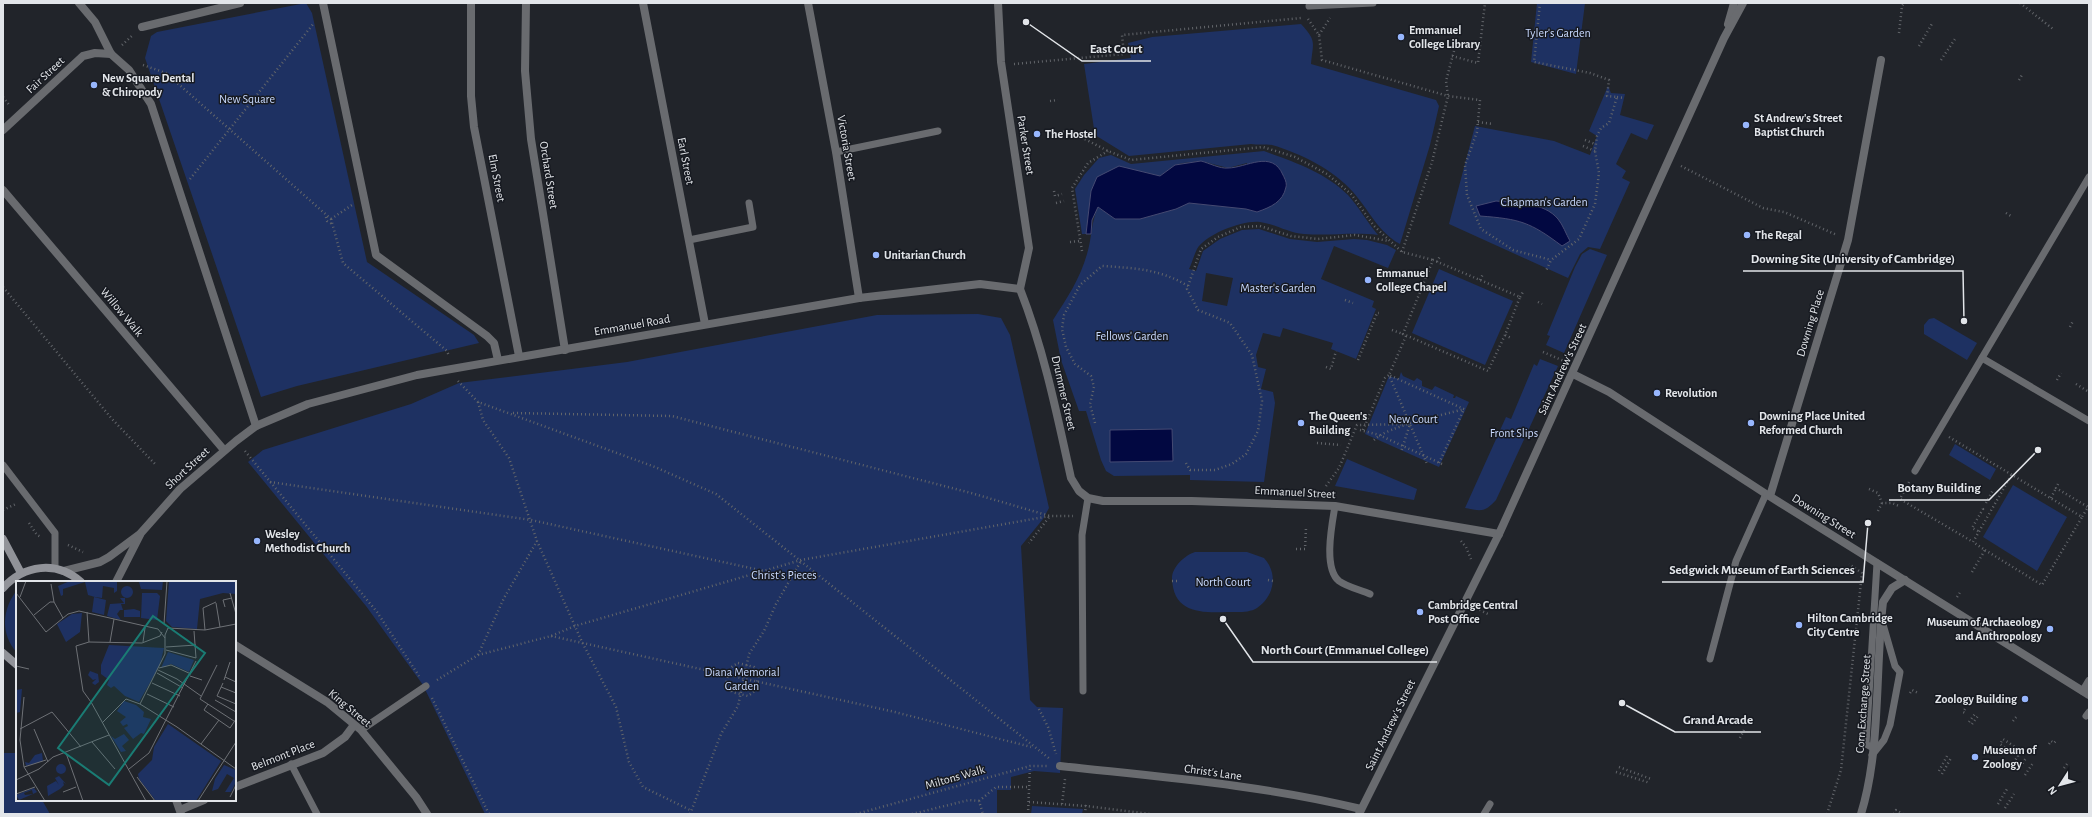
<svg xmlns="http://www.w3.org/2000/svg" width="2092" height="817" viewBox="0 0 2092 817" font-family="'Alegreya Sans',sans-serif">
	<rect width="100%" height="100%" fill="#21242a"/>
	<g fill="#1e3162" fill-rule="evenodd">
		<polygon points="306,3 312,13 367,262 474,335 479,343 297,386 261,397 145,58 151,36 157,32"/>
		<polygon points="1537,3 1585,3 1576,74 1531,62"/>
		<path d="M1301,24C1317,41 1313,42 1311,64L1436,100L1439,106L1430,145L1400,244C1378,232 1369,210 1353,192C1334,170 1300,153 1272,145C1265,144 1257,145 1251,144L1129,156L1095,135L1084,64L1131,58L1128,43L1152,37Z"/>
		<polygon points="1608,86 1611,93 1625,94 1620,115 1654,125 1647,140 1631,133 1616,164 1626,171 1622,178 1630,182 1600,249 1588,247 1580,254 1568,278 1449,224 1475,126 1554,141 1590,155 1597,136 1589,131"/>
		<path d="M1264,151C1294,162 1325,172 1348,195C1359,207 1367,222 1378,235C1353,232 1329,236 1304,234C1289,233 1275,224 1260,222C1243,220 1206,234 1197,249C1194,255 1192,263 1189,269L1196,271L1203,251L1220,239L1242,230L1259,229L1290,239L1317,242L1354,239L1367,240L1387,245L1396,250L1388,268L1334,246L1321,279L1374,301L1372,307L1376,309L1356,359L1331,349L1333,343L1283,328L1280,337L1263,333L1256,355L1258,367L1266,369L1261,389L1273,392L1275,403L1264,482L1190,480V475L1114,476L1106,471L1101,460L1086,411H1079L1061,360L1053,320C1067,298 1080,279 1087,254C1092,238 1091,222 1098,207L1115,219H1140L1176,209L1188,203L1246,209L1257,212L1247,163L1228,168L1201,161L1183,163L1175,165L1160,176L1139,171L1091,191L1086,234H1082L1075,189L1084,175L1099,158L1111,155L1131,164ZM1206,273L1233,278L1227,306L1202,301Z"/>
		<polygon points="1590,249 1607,255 1564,353 1546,345 1550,336 1547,335 1575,267 1582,254"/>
		<polygon points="1439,269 1513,301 1485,365 1412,333"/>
		<polygon points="978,314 1001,318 1010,335 1049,508 1043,519 1021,546 1030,700 1037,707 1063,708 1060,773 1034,771 1011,777 1011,790 997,790 997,814 485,814 423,685 366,606 248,462 263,450 411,404 459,383 627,362 877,315"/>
		<polygon points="1934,318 1977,343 1967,360 1924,334 1924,325 1929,319"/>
		<path d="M1540,359L1558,366L1496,500C1484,513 1481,511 1465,508L1506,417L1511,419L1534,364L1537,366Z"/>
		<polygon points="1401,372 1403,376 1414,381 1417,378 1422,381 1422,386 1432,390 1435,386 1454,395 1453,398 1455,398 1456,396 1469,402 1439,467 1365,434 1389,376 1399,379"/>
		<polygon points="1955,444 1996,469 1990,480 1949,455"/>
		<polygon points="1347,459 1417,489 1414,500 1335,486"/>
		<polygon points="2013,485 2067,517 2037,571 1983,537"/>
		<path d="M1195,552H1247L1264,558C1278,573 1275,596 1257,608C1249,613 1238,612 1228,612C1200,613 1173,613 1172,578C1172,567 1185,555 1195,552Z"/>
		<path d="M17,590V653C0,634 2,609 17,590Z"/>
		<polygon points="3,753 15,753 17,757 17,800 42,800 50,814 3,814"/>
		<polygon points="1032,806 1083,809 1082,814 1031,814"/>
	</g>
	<g fill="#020841" stroke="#454a73">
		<path d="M1201,161C1209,163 1220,169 1228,168C1246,168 1272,149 1283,175C1285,179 1287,183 1286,187C1283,202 1271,207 1257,212L1246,209L1189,203L1176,209L1140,219H1115L1098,207L1092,220L1091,234H1086L1091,191L1097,177L1119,166L1160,176L1175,165Z"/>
		<path d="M1496,201C1516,203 1544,202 1558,219C1563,225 1566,234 1570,241L1562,246C1530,222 1520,219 1480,216L1476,206Z"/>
		<polygon points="1172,429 1173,461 1110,462 1110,430"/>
	</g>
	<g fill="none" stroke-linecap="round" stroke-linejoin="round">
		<g stroke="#62656a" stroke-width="2.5" stroke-dasharray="1 3" stroke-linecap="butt">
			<polyline points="1540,3 1534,62 1590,73 1609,80 1607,96 1617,97 1609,123 1601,128 1597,136 1595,151 1599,173 1595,204 1579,239 1551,260 1546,271"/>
			<polyline points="2020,3 2053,29"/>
			<polyline points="1308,19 1319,35 1322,60 1448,96 1480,100 1477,132 1465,165 1467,195 1481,229 1513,250 1551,260"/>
			<polyline points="1899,33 1902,6 1904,3"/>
			<polyline points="1319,35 1330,18"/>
			<polyline points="122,45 133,35"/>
			<polyline points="1919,46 1933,22"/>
			<polyline points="1452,56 1478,63 1485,3"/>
			<polyline points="1941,60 1955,39"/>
			<polyline points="1014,64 1124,54 1122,35 1301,18"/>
			<polyline points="143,65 166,73 331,219"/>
			<polyline points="2019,80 2022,75"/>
			<polyline points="3,97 10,106"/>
			<polyline points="1617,97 1624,98"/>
			<polyline points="1050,101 1058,100"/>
			<polyline points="1478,122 1493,124"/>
			<polyline points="1055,133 1069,131 1108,151 1131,160 1263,147 1295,157 1327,174 1351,194 1374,226 1402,252 1433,260"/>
			<polyline points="1585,140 1595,144"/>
			<polyline points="1583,146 1595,151"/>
			<polyline points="1681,166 1763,208 1784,212 1837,235"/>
			<polyline points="190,179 314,23"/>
			<polyline points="1054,191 1055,196 1062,194"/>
			<polyline points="1056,203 1064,201"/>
			<polyline points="2006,213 2011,216"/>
			<polyline points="326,217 327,221 332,224"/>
			<polyline points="331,219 343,263 447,351 449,356"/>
			<polyline points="331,219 352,205"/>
			<polyline points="1070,242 1080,241"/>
			<polyline points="1082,251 1072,188 1088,163 1108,151"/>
			<polyline points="1402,252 1432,162 1448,96 1446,81 1454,51"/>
			<polyline points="1437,262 1440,256"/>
			<polyline points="1480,280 1483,274"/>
			<polyline points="3,287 112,419 156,465"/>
			<polyline points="1520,297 1523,292"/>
			<polyline points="1345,300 1353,303"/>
			<polyline points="1538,302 1542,304"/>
			<polyline points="2070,327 2073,321"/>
			<polyline points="1392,330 1403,334"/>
			<polyline points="1505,335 1488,371 1403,334 1433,260 1520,297 1505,335 1511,338"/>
			<polyline points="1406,336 1389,375 1466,410"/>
			<polyline points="1543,352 1564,361"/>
			<polyline points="1358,360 1377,313 1379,313"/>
			<polyline points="1326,367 1331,369 1336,351"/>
			<polyline points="2057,380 2061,373"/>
			<polyline points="458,381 478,402 655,467 716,494 1050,759"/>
			<polyline points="2076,384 2089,392"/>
			<polyline points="478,402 483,420 509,458 537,541 582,642 616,707 629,762 643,787 692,811"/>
			<polyline points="513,413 672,416 971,493 1050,516 1029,543"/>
			<path d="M1095,423L1090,404L1094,387L1091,376L1075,364L1066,347L1062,329L1064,315L1080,285L1102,266C1134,268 1160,269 1188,286"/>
			<polyline points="1360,430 1379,435 1442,464"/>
			<polyline points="1363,430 1385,378 1389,375 1427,464"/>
			<polyline points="1949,437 2082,517 2042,585 1985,550"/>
			<path d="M1374,440C1388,426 1443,415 1464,409"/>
			<polyline points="1317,443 1341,445"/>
			<polyline points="245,451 377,612 419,676"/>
			<polyline points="1186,463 1190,470 1215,470 1232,464 1246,454 1258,431 1262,401 1252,355 1230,323 1198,310 1187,289 1201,249 1218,237 1241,227 1260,226 1291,236 1318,239 1355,235 1389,241"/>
			<polyline points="1439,463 1464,409"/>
			<polyline points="270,482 531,520 764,571"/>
			<polyline points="1909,482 1900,499 1973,542"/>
			<polyline points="2058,484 2056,488 2088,507 2082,517"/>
			<polyline points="1326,486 1339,468 1357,425 1410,424 1401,452"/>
			<polyline points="1869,489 1878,493 1882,503 1892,503 1899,506"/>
			<polyline points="2051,498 2056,488"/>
			<polyline points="1986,503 1993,490"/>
			<polyline points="3,510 16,504"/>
			<polyline points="1878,511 1882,503"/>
			<polyline points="29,523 37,535 41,537"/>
			<polyline points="1978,531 1972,528 1983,509 1981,508"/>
			<polyline points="1461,541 1466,547 1471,559"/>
			<polyline points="68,545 83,552"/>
			<polyline points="1296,549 1305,549 1306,528"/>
			<polyline points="1972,572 1985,550 1973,542 2012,474"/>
			<polyline points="1268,580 1273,581"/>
			<polyline points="1172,581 1177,581"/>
			<polyline points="1957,597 1961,591"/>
			<polyline points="1476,608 1488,614"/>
			<polyline points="551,636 895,712 1031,747"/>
			<polyline points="478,655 504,598 537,541"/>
			<polygon points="738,663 754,667 759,673 755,691 748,696 732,692 726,683 730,668"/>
			<polyline points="437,680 478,655 551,636 575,626 801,560 1050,516 1073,516"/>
			<polyline points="1910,693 1912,690 1918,693"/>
			<polyline points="432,698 489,814"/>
			<polyline points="1039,709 1048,727 1056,754"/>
			<polyline points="1965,709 1963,712 1965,713"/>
			<polyline points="2013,721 2017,716"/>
			<polyline points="1969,722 1975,714"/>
			<polyline points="1972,724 1978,716"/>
			<polyline points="1740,738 1744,730"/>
			<polyline points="2049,744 2051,741 2054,743 2056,741"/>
			<polyline points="2011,766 2018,756 2000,744 2003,739 2023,752"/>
			<polyline points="1619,767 1651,779"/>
			<polyline points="2064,768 2067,764"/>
			<polyline points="2018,770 2026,758"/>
			<polyline points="1939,771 1947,756"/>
			<polyline points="1616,772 1650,783"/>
			<polyline points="1942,774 1951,758"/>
			<polyline points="2025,775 2033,763"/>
			<polyline points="979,801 996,787 1029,787"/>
			<polyline points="1029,802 1086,806 1150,814"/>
			<polyline points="1062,804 1065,779"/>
			<polyline points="1998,804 2007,789"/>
			<polyline points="2005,808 2014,794"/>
			<polyline points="690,814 721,734 738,706 749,654 764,631 776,604 801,561"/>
			<polyline points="856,814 1030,766 1047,766"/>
			<polyline points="912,814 969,800 979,801 983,814"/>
			<polyline points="1028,814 1030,766"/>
			<polyline points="1085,814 1086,803"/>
			<polyline points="1827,814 1841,770 1862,573 1849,564"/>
			<polyline points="1894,814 1896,810 1903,814"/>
		</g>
		<g stroke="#696b6f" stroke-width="7">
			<polyline points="1309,6 1373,3"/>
			<polyline points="836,152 938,131"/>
			<polyline points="689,240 753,227 749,203"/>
			<polyline points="1982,358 2089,421"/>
			<polyline points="3,465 55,533 55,568"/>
			<polyline points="1915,471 2089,177"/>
			<path d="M1335,506C1332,524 1323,568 1339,581C1347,587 1361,590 1370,594"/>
			<polyline points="1710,659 1736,561 1766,494"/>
			<polyline points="1083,691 1082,535 1088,498"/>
			<polyline points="2086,716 2089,712"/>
			<polyline points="361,730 426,686"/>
			<polyline points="1873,748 1866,744 1877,563"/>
			<polyline points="1872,755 1884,740 1890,725 1900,672 1895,666 1882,621"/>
			<polyline points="291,764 317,814"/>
			<polyline points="1484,814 1490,804"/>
		</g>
		<g stroke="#696b6f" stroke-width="8">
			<polyline points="79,3 95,22 111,54 129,70 151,104 256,426"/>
			<polyline points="323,3 376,255 487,336 494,343 498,360"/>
			<polyline points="471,3 471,96 474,127 519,356"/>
			<polyline points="526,3 525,71 531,139 565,350"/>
			<polyline points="643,3 705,324"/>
			<polyline points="808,3 836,152 859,298"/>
			<polyline points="998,3 1001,62 1029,248 1020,289"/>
			<polyline points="1728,24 1734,3"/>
			<polyline points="142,27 240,3"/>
			<polyline points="3,130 83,56 95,53 111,54"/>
			<polyline points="3,190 224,450"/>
			<path d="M1020,289C1044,350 1057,414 1071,478L1079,491L1088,498L1103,501H1192L1335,506L1499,534"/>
			<polyline points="1573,374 1609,392 1766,494 2089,695"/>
			<polyline points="1770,496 1848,240 1881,60"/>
			<polyline points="64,571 100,562 109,557 140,534 180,489 236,441 256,426 308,404 417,375 859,298 980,284 1020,289"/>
			<polyline points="116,582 140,535"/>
			<polyline points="235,645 327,702 361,730 416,797 427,814"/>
			<polyline points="2083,691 2089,681"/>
			<path d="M1060,766C1160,777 1263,785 1361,809"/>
			<polyline points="235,787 323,753 345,737 354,725"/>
			<polyline points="176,800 181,814"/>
			<polyline points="180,810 204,800"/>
			<polyline points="1359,814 1499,534 1724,38 1743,3"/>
			<path d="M1861,814C1881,750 1875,670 1883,602L1892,588L1905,580"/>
		</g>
		<g stroke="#919399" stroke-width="8">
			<polyline points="3,539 21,573"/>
			<path d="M3,588C24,565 56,560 81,582"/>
			<polyline points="3,653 17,665"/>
		</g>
	</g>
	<g fill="#97b6fd" stroke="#171a21" stroke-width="1.5">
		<circle cx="1401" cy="37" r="4"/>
		<circle cx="94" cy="85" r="4"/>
		<circle cx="1746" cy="125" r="4"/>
		<circle cx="1037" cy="134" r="4"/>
		<circle cx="1747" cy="235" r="4"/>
		<circle cx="876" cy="255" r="4"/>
		<circle cx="1368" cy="280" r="4"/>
		<circle cx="1657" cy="393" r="4"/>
		<circle cx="1301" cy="423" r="4"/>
		<circle cx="1751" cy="423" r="4"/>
		<circle cx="257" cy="541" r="4"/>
		<circle cx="1420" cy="612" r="4"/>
		<circle cx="1799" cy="625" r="4"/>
		<circle cx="2050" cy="629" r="4"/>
		<circle cx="2025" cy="699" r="4"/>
		<circle cx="1975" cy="757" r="4"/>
	</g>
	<g text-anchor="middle" stroke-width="3" stroke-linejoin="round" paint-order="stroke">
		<g font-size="12" font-weight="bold" fill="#e2e5e9" stroke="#171a21" text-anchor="start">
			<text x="1409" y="34">Emmanuel<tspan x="1409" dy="14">College Library</tspan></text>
			<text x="102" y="82">New Square Dental<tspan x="102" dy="14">&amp; Chiropody</tspan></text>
			<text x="1754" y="122">St Andrew's Street<tspan x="1754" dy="14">Baptist Church</tspan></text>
			<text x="1045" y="138">The Hostel</text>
			<text x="1755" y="239">The Regal</text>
			<text x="884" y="259">Unitarian Church</text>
			<text x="1376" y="277">Emmanuel<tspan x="1376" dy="14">College Chapel</tspan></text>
			<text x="1665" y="397">Revolution</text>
			<text x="1309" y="420">The Queen's<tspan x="1309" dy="14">Building</tspan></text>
			<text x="1759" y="420">Downing Place United<tspan x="1759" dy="14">Reformed Church</tspan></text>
			<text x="265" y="538">Wesley<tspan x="265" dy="14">Methodist Church</tspan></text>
			<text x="1428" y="609">Cambridge Central<tspan x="1428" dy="14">Post Office</tspan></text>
			<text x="1807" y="622">Hilton Cambridge<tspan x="1807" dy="14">City Centre</tspan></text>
			<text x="2042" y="626" text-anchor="end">Museum of Archaeology<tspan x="2042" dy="14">and Anthropology</tspan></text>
			<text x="2017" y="703" text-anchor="end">Zoology Building</text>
			<text x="1983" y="754">Museum of<tspan x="1983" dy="14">Zoology</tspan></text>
		</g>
		<g font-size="12" fill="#c9daff" stroke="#171a21">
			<text x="1558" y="37">Tyler's Garden</text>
			<text x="247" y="103">New Square</text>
			<text x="1544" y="206">Chapman's Garden</text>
			<text x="1278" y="292">Master's Garden</text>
			<text x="1132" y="340">Fellows' Garden</text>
			<text x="1413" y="423">New Court</text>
			<text x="1514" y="437">Front Slips</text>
			<text x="784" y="579">Christ's Pieces</text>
			<text x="1223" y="586">North Court</text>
			<text x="742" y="676">Diana Memorial<tspan x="742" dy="14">Garden</tspan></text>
		</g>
		<g font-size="12" fill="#e2e5e9" stroke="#171a21">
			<text transform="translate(45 75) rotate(-43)" y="4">Fair Street</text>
			<text transform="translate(1026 145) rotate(81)" y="4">Parker Street</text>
			<text transform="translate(847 148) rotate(80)" y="4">Victoria Street</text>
			<text transform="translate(686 161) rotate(79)" y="4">Earl Street</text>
			<text transform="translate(549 175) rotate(81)" y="4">Orchard Street</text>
			<text transform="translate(497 178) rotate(79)" y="4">Elm Street</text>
			<text transform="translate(122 312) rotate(50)" y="4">Willow Walk</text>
			<text transform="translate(1810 323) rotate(-73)" y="4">Downing Place</text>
			<text transform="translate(632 325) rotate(-10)" y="4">Emmanuel Road</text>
			<text transform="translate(1562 369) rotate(-65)" y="4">Saint Andrew's Street</text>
			<text transform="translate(1064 393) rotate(77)" y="4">Drummer Street</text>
			<text transform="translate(187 468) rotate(-43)" y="4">Short Street</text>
			<text transform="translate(1295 492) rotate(3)" y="4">Emmanuel Street</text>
			<text transform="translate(1824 516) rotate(32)" y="4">Downing Street</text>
			<text transform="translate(1863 704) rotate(-86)" y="4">Corn Exchange Street</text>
			<text transform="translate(350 708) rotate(40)" y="4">King Street</text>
			<text transform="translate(1390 725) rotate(-64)" y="4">Saint Andrew's Street</text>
			<text transform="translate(283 755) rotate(-21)" y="4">Belmont Place</text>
			<text transform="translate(1213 772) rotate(8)" y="4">Christ's Lane</text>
			<text transform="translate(955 777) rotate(-16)" y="4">Miltons Walk</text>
		</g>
	</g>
	<g transform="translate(16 581)">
		<rect width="220" height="220" fill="#21242a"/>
		<path d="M54,0L101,1V10L98,12V7L87,5L86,17L79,16L72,14L69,1L47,8V14L45,15L42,5ZM108,0H147L146,9L125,8L123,1ZM153,0H220V13L207,12L184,18L181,48L156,46L150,40ZM105 11a6 6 0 1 1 12 0a6 6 0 1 1-12 0ZM126,12H141L144,15L141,39L125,37ZM78,16L90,19L88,34L76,31ZM104,17H109V23H105L107,29H104L101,33L105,39L91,35L94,23L108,22ZM118,28L124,30V36H108V29ZM66,32L64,51L50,61L41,43L56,33ZM93,64L148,67L144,84L123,121L109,115L98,105L95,107L91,104L93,99L85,93V84ZM152,71L178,79L173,91L155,83L145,87ZM74,90L82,93L83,101L79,104L76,102L80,98L77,99L72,94ZM6,108L4,131L0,132V114H5H0V109ZM108,120L120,124L128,131L127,136L135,138L128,153L125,152L117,158L108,147L112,145L111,143L107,145L104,141L110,136L101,130ZM152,143L205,180L180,220H140L123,198L122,193L136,179L138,166ZM108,153L113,159L106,165L110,170L105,171L95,155L99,158ZM26,172L27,180L10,185L9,181L13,182L19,174ZM40 188a5 5 0 1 1 10 0a5 5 0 1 1-10 0ZM208,184L220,189V201L215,211H209L218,197L211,193L202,208L196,210L199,198ZM43,195L50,203L47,201L48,204L44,208L32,215L31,205L40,200L43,204L39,197ZM18,207L21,211L17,213L16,209L8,212L9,214L17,213L3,219L0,214Z" fill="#1e3162"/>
		<path fill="none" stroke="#6e7176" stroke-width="1" d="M35,3L38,21L47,37M0,12L30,51L52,33L63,30L142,48L149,57M214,12L220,33M4,16L10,0M200,22L204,46M209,26L207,19L216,17M71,31L73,61M18,34L34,21H38M148,43L151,0M152,47L189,49L220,43M189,49L187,27L200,21M94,61L98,38M127,61L129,47M150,66L180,64M150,69L180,77L178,50M201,84L184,118L218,140M0,85L13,88M143,87L155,84L175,93M142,89L161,98L185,115M141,92L167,107M174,95L186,99M209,96L220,101M208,99L214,81M136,102L164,115M207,102L201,115L220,123M205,106L220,112M131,113L158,126M8,116L4,159L8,186L29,220M199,119L220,131M124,123L149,73V54L152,47M192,123L188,129L214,147L220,138M36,131L65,166M86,142L110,118L124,123L161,146L220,188M4,148L36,131M18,148L32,181M76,161L99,188M185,163L203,139M50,172L67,220M8,186L30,179M113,188L133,172L180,80M121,196L139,220M0,199L23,188L37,176L93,154M47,211L60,206M0,213L19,206M214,216L220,204M130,220L75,121L67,110L60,65L73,61L126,62L144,55L146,51M182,220L220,161"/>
		<path fill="#1a7c74" fill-opacity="0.15" stroke="#1a7c74" stroke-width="2" d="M137,35L189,72L93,204L42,167Z"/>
		<rect width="220" height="220" fill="none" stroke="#e2e5e9" stroke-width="2"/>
	</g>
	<path fill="none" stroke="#e2e5e9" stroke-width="1.5" d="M1026 22L1082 61H1151M1964 321L1963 271H1743M2038 450L1989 500H1889M1868 523L1863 582H1662M1223 619L1253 662H1437M1622 703L1675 732H1761"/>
	<g fill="#e2e5e9" stroke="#171a21" stroke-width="1.5">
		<circle cx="1026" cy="22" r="4"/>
		<circle cx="1964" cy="321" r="4"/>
		<circle cx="2038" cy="450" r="4"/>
		<circle cx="1868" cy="523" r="4"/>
		<circle cx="1223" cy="619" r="4"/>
		<circle cx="1622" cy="703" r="4"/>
	</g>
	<g font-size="13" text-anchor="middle" font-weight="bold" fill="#e2e5e9" stroke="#171a21" stroke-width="3" stroke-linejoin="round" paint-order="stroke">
		<text x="1116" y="53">East Court</text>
		<text x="1853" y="263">Downing Site (University of Cambridge)</text>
		<text x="1939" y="492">Botany Building</text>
		<text x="1762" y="574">Sedgwick Museum of Earth Sciences</text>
		<text x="1345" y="654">North Court (Emmanuel College)</text>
		<text x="1718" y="724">Grand Arcade</text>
	</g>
	<rect width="2092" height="817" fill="none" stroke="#e2e5e9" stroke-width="8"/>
	<g transform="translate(2060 785) rotate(234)" stroke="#171a21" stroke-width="3" paint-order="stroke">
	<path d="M0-3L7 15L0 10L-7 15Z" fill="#e2e5e9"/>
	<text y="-6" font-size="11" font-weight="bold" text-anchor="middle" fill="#e2e5e9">N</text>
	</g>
</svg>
